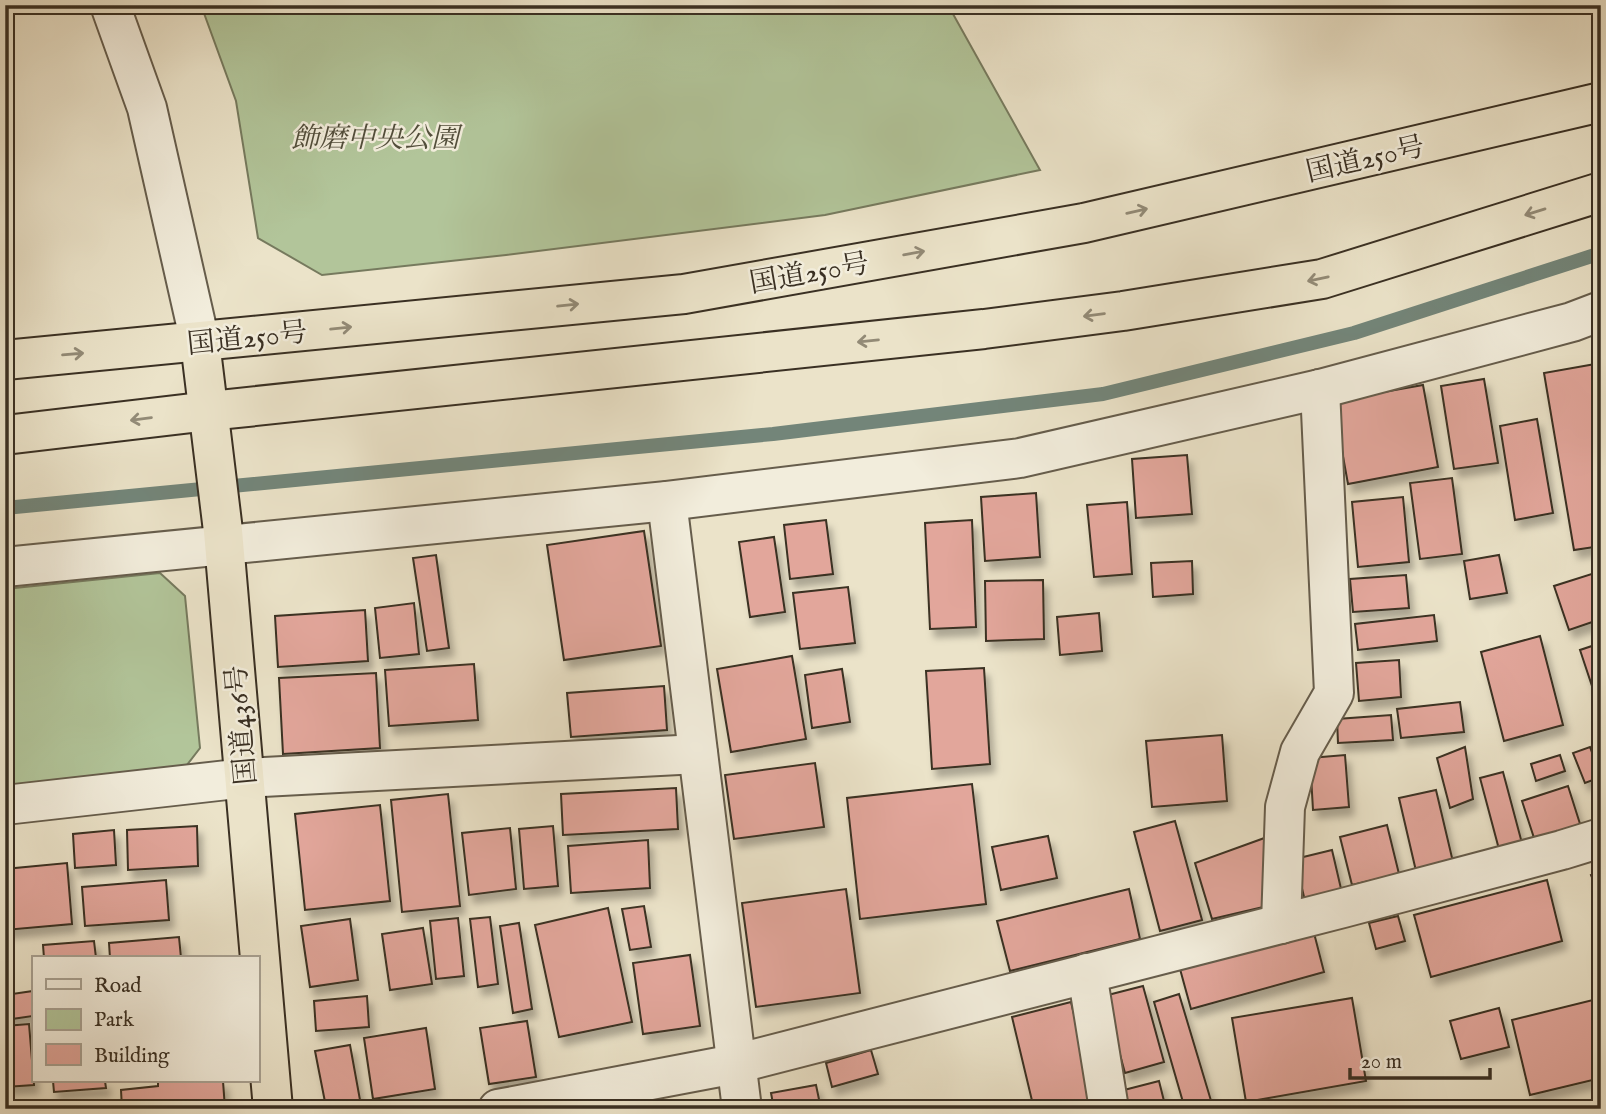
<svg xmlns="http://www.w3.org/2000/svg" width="1606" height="1114" viewBox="0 0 1606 1114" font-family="'IM FELL English','Noto Serif JP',serif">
	<defs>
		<filter id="shadow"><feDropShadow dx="4.5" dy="8" stdDeviation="3.5" flood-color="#0004"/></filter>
	</defs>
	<rect width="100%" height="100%" fill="#ebe3c9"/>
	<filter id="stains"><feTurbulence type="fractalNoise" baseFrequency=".00286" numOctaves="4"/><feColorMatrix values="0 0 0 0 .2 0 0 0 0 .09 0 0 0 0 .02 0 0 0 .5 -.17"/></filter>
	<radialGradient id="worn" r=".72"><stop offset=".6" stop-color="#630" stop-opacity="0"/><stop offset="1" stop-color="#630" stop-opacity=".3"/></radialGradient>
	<g fill="#b2c59a" stroke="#767a5e" stroke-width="2">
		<polygon points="201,5 948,5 1040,170 825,215 506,255 322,275 258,238 236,101"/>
		<polygon points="160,573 185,596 200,748 180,774 5,790 5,589"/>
	</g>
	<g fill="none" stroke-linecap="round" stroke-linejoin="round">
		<polyline stroke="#738579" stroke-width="14" points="5,508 773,434 1103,394 1354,333 1601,253"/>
	</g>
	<g fill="#e2a69b" stroke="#3a3023" stroke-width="2" filter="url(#shadow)">
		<polygon points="1601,363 1601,546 1574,550 1544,373"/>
		<polygon points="1484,379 1498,463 1454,469 1441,386"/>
		<polygon points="1423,385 1438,467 1348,484 1333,401"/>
		<polygon points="1537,419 1553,513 1515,520 1500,426"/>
		<polygon points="1187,455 1192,514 1136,518 1132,459"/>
		<polygon points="1452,478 1462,554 1420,559 1410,483"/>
		<polygon points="1036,493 1040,557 985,561 981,497"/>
		<polygon points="1403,497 1409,562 1358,567 1352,502"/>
		<polygon points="1127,502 1132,574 1094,577 1087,505"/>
		<polygon points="826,520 833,574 790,579 784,525"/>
		<polygon points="972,520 976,627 930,629 925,523"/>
		<polygon points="644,531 661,646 564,660 547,545"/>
		<polygon points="774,537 785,612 750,617 739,542"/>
		<polygon points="436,555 449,648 427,651 413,558"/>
		<polygon points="1499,555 1507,593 1470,599 1464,561"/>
		<polygon points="1192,561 1193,594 1153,597 1151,563"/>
		<polygon points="1601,571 1601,619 1569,630 1554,586"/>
		<polygon points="1406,575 1409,608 1353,612 1350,579"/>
		<polygon points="1043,580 1044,639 986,641 985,581"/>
		<polygon points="848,587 855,643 800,649 793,593"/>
		<polygon points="414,603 419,654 380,658 375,608"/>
		<polygon points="365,610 368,661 278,667 275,616"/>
		<polygon points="1099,613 1102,651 1060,655 1057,617"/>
		<polygon points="1434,615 1437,641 1358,650 1355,624"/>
		<polygon points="1540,636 1563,725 1504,741 1481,652"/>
		<polygon points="1601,643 1601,697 1596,698 1580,650"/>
		<polygon points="792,656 806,739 731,752 717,669"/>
		<polygon points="1399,660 1401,697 1359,701 1356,663"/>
		<polygon points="474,664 478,720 389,726 385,670"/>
		<polygon points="984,668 990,764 932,769 926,671"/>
		<polygon points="842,669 850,722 812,728 805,675"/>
		<polygon points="376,673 380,748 283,754 279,678"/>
		<polygon points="664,686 667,730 571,737 567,693"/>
		<polygon points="1460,702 1464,732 1401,738 1397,709"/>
		<polygon points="1391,715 1393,740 1338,743 1337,719"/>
		<polygon points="1222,735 1227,801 1152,807 1146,741"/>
		<polygon points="1465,747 1473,799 1450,808 1437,758"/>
		<polygon points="1590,747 1601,777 1585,783 1573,753"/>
		<polygon points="1345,755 1349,807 1313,810 1310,758"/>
		<polygon points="1560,755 1565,771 1536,781 1531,764"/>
		<polygon points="815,763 824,827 734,839 725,775"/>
		<polygon points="1503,772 1523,847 1500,853 1480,778"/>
		<polygon points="972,784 986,904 860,919 847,798"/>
		<polygon points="1568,786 1581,827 1535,841 1522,801"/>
		<polygon points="676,788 678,829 563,835 561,794"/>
		<polygon points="1436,790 1453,862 1416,871 1399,798"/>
		<polygon points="448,794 460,906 402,912 391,800"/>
		<polygon points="380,805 390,901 305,910 295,814"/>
		<polygon points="1175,821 1202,920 1160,931 1134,832"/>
		<polygon points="1387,825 1399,874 1352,885 1340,837"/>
		<polygon points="197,826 198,866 128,870 127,830"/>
		<polygon points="553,826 558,886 524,889 519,829"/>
		<polygon points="510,828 516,889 469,895 462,833"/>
		<polygon points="114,830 116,865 75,868 73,834"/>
		<polygon points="1048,836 1057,878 1001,890 992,847"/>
		<polygon points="1270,836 1276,904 1212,919 1195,863"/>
		<polygon points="648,840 650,888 571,893 568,846"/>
		<polygon points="1332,850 1342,893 1305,901 1295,859"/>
		<polygon points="67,863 72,924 5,930 5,869"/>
		<polygon points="1601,871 1601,899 1591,875"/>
		<polygon points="166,880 169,920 85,926 82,887"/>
		<polygon points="1547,880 1562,941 1431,977 1414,915"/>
		<polygon points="846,889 860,993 756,1007 742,903"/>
		<polygon points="1129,889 1140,939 1010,971 997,921"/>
		<polygon points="644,906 651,947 630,950 622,909"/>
		<polygon points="608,908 632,1022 559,1037 535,925"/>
		<polygon points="1398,916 1405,941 1376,949 1369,923"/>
		<polygon points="490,917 498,984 478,987 470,919"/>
		<polygon points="458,918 464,976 436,979 430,921"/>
		<polygon points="350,919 358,980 310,987 301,926"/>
		<polygon points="519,923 532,1009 513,1013 500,926"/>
		<polygon points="423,928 432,984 390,990 382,934"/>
		<polygon points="1314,933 1324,972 1191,1009 1180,969"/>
		<polygon points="179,937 181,958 110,958 109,943"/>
		<polygon points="94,941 96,958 44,958 43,945"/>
		<polygon points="690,955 700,1026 643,1034 633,963"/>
		<polygon points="1143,986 1164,1062 1125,1073 1104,996"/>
		<polygon points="33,991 33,1016 5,1020 5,995"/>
		<polygon points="1179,994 1212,1104 1197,1109 1185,1109 1154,1002"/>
		<polygon points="367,996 369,1027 316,1031 314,1001"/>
		<polygon points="1352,998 1366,1081 1246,1102 1232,1018"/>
		<polygon points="1601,998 1601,1078 1530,1095 1512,1020"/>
		<polygon points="1071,1002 1097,1109 1034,1109 1012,1017"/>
		<polygon points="1499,1008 1509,1047 1461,1059 1450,1021"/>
		<polygon points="527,1021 536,1077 489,1084 480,1028"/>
		<polygon points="29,1024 34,1085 5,1087 5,1026"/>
		<polygon points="426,1028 435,1089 373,1099 364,1038"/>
		<polygon points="350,1045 360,1100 326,1107 315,1051"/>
		<polygon points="871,1050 878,1074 832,1087 826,1063"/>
		<polygon points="53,1081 105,1081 106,1088 54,1092"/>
		<polygon points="158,1081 223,1081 225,1109 122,1109 121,1090 158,1086"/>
		<polygon points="1159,1081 1166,1109 1129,1109 1124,1090"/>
		<polygon points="816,1085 821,1109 774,1109 771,1093"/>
	</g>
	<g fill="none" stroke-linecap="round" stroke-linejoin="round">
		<g stroke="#665d4c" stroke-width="42">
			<g id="minor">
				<polyline points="667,501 742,1109"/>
				<polyline points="5,567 667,501 1020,458 1320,389 1572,322 1601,311"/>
				<polyline points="5,805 245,778 698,754"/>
				<polyline points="1281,924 1285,807 1300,752 1334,693 1320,389"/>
				<polyline points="1087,973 1109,1109"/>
				<polyline points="498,1109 735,1064 1343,908 1562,850 1601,838"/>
			</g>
		</g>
		<g stroke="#665d4c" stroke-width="42">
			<polyline id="tertiary" points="110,5 147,108 200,342"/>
		</g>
		<g stroke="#3a3023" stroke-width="42">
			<g id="trunk">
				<polyline points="200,342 223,531 273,1109"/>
				<polyline points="5,360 684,294 1084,223 1601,102"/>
				<polyline points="5,435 209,411 984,329 1123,311 1322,279 1601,192"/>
			</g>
		</g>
		<use href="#minor" stroke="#f2eddc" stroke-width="38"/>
		<use href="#tertiary" stroke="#f2eddc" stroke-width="38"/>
		<use href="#trunk" stroke="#ebe3c9" stroke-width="38"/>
	</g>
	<defs><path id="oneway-shaft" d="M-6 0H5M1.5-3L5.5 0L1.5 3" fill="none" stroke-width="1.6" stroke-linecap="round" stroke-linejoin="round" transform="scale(1.75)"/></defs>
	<g stroke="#928a76">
		<use href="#oneway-shaft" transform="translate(1137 211) rotate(-13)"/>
		<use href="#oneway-shaft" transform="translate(1535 212) rotate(163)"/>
		<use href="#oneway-shaft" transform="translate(914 253) rotate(-10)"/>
		<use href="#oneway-shaft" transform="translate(1318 279) rotate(168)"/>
		<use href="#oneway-shaft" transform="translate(568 305) rotate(-6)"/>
		<use href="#oneway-shaft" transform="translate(1094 315) rotate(173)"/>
		<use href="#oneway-shaft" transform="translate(341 328) rotate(-6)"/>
		<use href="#oneway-shaft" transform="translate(868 341) rotate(174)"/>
		<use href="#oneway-shaft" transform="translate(73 354) rotate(-5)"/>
		<use href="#oneway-shaft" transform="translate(141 419) rotate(173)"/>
	</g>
	<g text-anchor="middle" stroke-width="5" stroke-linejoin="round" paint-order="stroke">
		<g font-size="28" font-style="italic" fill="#524e3b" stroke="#f2eddc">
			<text x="375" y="147">飾磨中央公園</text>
		</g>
		<g font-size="28" fill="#3a3023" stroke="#f2eddc">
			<text transform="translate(1365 158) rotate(-13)" y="10">国道250号</text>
			<text transform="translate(809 272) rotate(-10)" y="10">国道250号</text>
			<text transform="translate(247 337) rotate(-6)" y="10">国道250号</text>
			<text transform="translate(240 725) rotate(-95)" y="10">国道436号</text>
		</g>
	</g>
	<rect width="1606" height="1114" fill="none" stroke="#ebe3c9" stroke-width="28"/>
	<rect x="7" y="7" width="1592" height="1100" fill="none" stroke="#3a3023" stroke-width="3.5"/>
	<rect x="14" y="14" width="1578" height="1086" fill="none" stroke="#3a3023" stroke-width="2"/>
	<rect x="32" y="956" width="228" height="126" fill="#f2eddc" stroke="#a8a192" stroke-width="2"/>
	<rect x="46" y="979" width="35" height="10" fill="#f2eddc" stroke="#a8a192" stroke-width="2"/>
	<text x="94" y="992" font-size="21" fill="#3a3023">Road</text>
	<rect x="46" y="1009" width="35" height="21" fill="#b2c59a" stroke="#a8a192" stroke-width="2"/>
	<text x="94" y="1026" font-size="21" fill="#3a3023">Park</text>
	<rect x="46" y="1044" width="35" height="21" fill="#e2a69b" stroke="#a8a192" stroke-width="2"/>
	<text x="94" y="1062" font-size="21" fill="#3a3023">Building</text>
	<path d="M1350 1068v10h140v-10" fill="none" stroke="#3a3023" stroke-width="3.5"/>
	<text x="1361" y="1068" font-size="21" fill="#3a3023" stroke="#f2eddc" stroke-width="5" paint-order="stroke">20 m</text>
	<rect width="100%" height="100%" filter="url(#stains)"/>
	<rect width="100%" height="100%" fill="url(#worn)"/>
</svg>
